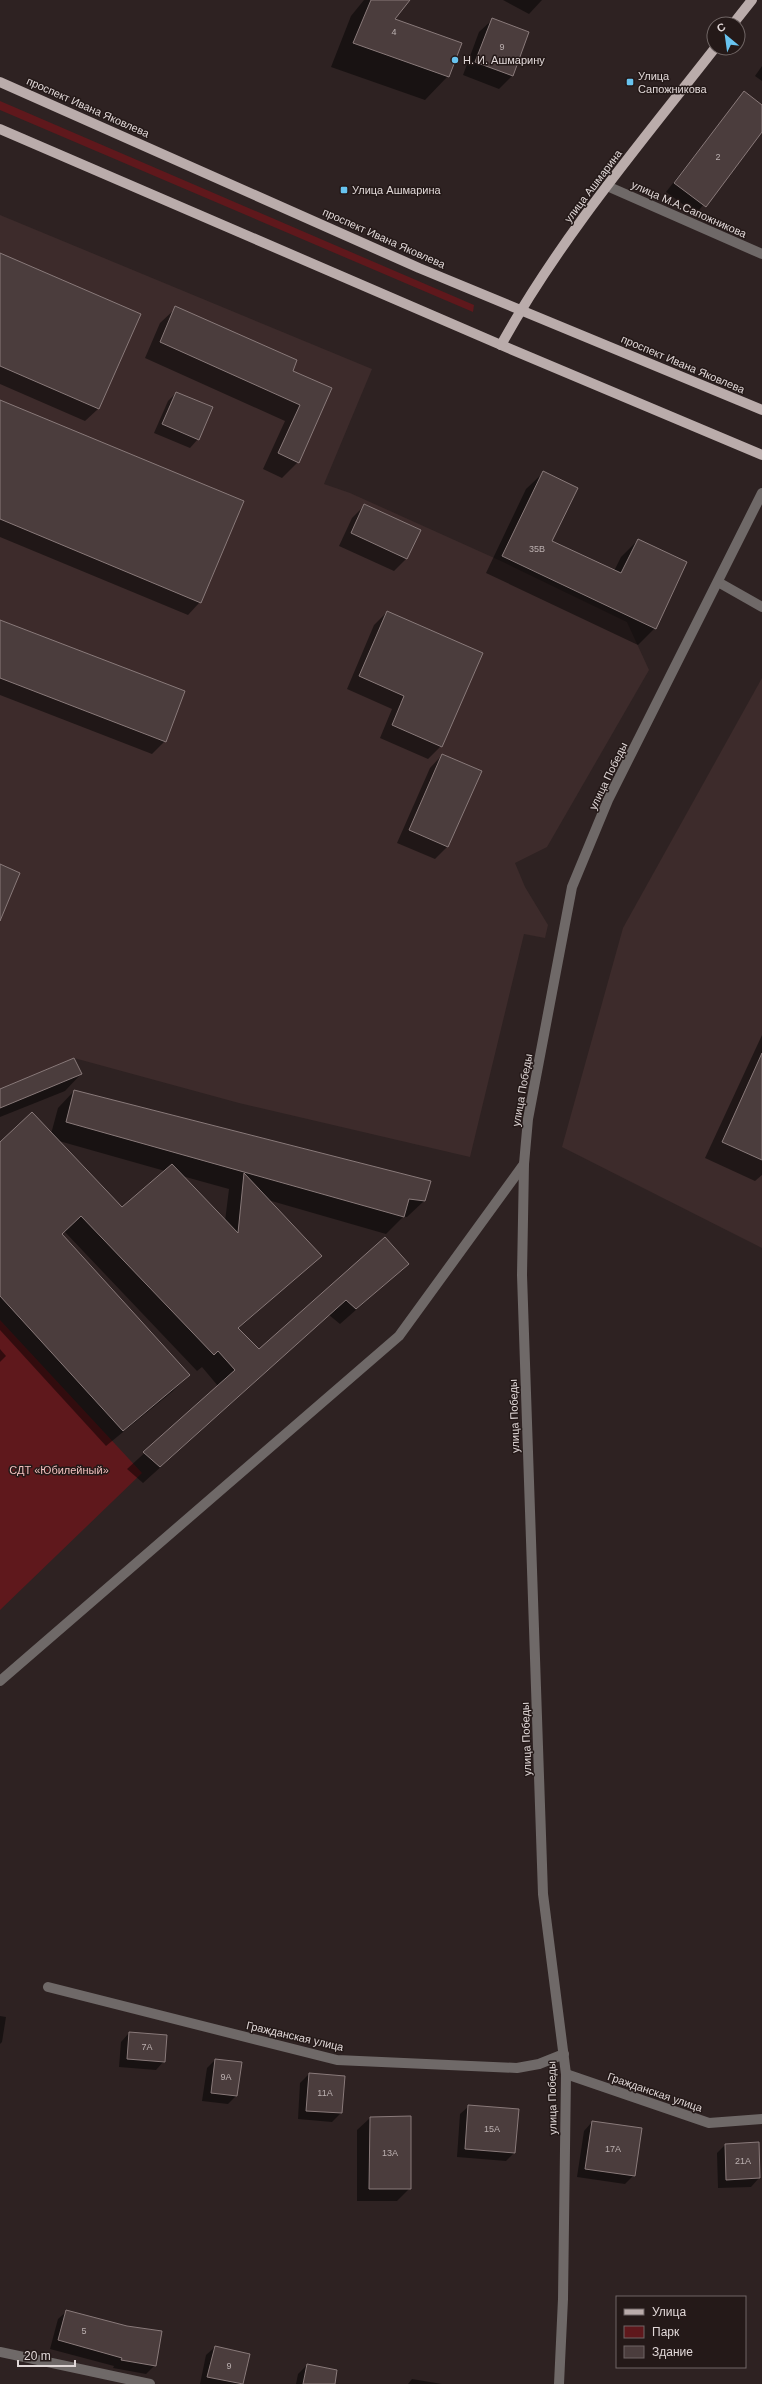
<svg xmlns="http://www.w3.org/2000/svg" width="762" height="2384" viewBox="0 0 762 2384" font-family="Arial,sans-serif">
	<rect width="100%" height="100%" fill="#2e2222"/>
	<g fill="#3d2b2b">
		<polygon points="0,215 372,369 324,484 350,493 501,561 627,622 649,670 547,847 515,863 525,887 548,925 545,938 524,934 470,1157 239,1103 74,1058 0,1089"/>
		<polygon points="762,678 762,1248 562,1147 623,928"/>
	</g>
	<g fill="#5f181c">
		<polygon points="0,101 474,305 473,312 0,110"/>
		<polygon points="0,1320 142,1473 0,1610"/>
	</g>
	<g fill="#0007" fill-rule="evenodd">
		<polygon points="364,0 409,0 394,20 448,76 425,100 331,67 351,16"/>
		<polygon points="503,0 542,0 529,14"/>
		<polygon points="492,20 528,33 512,76 499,89 463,75 479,32"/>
		<polygon points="762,66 762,81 755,76"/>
		<polygon points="744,92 762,106 762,130 696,214 666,192"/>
		<polygon points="0,254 139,315 98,409 85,421 0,384"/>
		<polygon points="176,308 291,372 331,389 298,462 282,478 263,469 285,421 145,358 160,323"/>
		<polygon points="176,393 198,439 190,448 154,433 168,401"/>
		<polygon points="0,401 200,602 188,615 0,537"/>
		<polygon points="543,473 551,541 614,571 621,557 638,540 655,628 638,645 486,573 526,489"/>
		<polygon points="365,505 407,558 394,571 339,546 352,518"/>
		<polygon points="387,612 441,746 428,759 380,738 392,709 347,689 374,625"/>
		<polygon points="0,625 165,741 152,754 0,695"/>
		<polygon points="442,755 448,846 435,859 397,843 430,768"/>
		<polygon points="762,1035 762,1175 755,1181 705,1158"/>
		<polygon points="81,1074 65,1091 0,1117 0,1090"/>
		<path d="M74,1091L424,1201L407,1217H403L386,1234L268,1200L320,1256L238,1329L259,1351L408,1264L340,1324L329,1315L143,1483L127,1469L218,1386L202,1367L197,1371L64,1231L61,1234L189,1375L173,1391L106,1446L0,1330V1143L51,1134L58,1108ZM59,1141L165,1171L122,1208ZM182,1176L229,1189L225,1221Z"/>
		<polygon points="0,1349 6,1356 0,1362"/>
		<polygon points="0,2016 6,2017 2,2042 0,2044"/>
		<polygon points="129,2033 164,2061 156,2070 119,2067 121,2042"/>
		<polygon points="215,2060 236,2096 228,2104 202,2101 207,2068"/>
		<polygon points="309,2074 343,2077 341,2113 332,2122 298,2119 300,2083"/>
		<polygon points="469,2106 514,2153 506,2161 457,2157 460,2114"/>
		<polygon points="370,2118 410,2188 397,2201 357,2201 357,2130"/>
		<polygon points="592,2122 634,2175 625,2184 577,2177 584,2131"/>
		<polygon points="725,2145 759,2178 751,2187 718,2188 717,2153"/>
		<polygon points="67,2311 127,2327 155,2365 146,2374 113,2368 114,2366 50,2349 58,2319"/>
		<polygon points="215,2347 249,2355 242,2384 200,2384 206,2355"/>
		<polygon points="307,2365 334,2384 296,2384 298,2374"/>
		<polygon points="412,2379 442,2384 408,2384"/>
	</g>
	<g fill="#4b3d3d" stroke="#897a7a">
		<polygon points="371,0 410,0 395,19 462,43 449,77 353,43"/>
		<polygon points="492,18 529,32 513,76 475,62"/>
		<polygon points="744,91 762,105 762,132 706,207 674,183"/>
		<polygon points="0,253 141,314 99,409 0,366"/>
		<polygon points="175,306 297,360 293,371 332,388 299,463 278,453 300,405 160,342"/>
		<polygon points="176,392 213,407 199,440 162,424"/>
		<polygon points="0,400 244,501 201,603 0,519"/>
		<polygon points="543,471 578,488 552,541 621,573 638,539 687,562 656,629 502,556"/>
		<polygon points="364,504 421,530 407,559 351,533"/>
		<polygon points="387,611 483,653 442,747 392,725 404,696 359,676"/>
		<polygon points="0,620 185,691 166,742 0,678"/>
		<polygon points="442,754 482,771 448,847 409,830"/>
		<polygon points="0,864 20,873 0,921"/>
		<polygon points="762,1053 762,1160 722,1142"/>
		<polygon points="74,1058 82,1074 0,1108 0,1089"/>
		<polygon points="74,1090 431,1181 425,1201 409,1199 404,1217 66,1122"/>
		<polygon points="32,1112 122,1207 172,1164 238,1233 244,1173 322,1256 238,1328 259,1349 385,1237 409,1264 356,1309 346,1300 160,1467 143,1452 235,1370 218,1351 214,1355 81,1216 62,1234 190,1375 123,1431 0,1296 0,1142"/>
		<polygon points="129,2032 167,2035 165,2062 127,2059"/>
		<polygon points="215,2059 242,2062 237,2096 211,2093"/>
		<polygon points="309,2073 345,2076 342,2113 306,2111"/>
		<polygon points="468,2105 519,2109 515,2153 465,2149"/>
		<polygon points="411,2116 411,2189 369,2189 370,2117"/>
		<polygon points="592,2121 642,2128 635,2176 585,2169"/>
		<polygon points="759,2142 760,2178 726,2180 725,2144"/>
		<polygon points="66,2310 127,2326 162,2331 156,2366 121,2360 122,2358 58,2340"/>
		<polygon points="215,2346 250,2354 243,2384 207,2377"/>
		<polygon points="307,2364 337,2370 335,2384 303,2384"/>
	</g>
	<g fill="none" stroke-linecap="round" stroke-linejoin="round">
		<g stroke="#6f6968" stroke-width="10">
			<polyline points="607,186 762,254"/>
			<polyline points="718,582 762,607"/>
			<polyline points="0,1681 399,1336 524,1164"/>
			<polyline points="48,1987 337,2060 517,2068 539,2064 564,2054"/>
			<polyline points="566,2074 709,2123 762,2119"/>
			<polyline points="0,2352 150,2384"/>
			<polyline points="559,2384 563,2299 566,2074 543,1894 522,1275 524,1164 528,1119 572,887 608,800 762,493"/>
		</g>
		<g stroke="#baacab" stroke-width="10">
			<polyline points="733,24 752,0"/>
			<polyline points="0,82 419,268 762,410"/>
			<polyline points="0,129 501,345 762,455"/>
			<path d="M501,345C560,238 640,144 715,48"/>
		</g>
	</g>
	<g fill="#68c4f0" stroke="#241918" stroke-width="1.5">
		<circle cx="455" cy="60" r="4"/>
		<rect x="626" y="78" width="8" height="8" rx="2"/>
		<rect x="340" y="186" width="8" height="8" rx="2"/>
	</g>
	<g text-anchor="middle" stroke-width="3" stroke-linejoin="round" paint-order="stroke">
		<g font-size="9" fill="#bbb0b0">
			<text x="394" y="35">4</text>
			<text x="502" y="50">9</text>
			<text x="718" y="160">2</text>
			<text x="537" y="552">35В</text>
			<text x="147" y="2050">7А</text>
			<text x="226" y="2080">9А</text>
			<text x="325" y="2096">11А</text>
			<text x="492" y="2132">15А</text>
			<text x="613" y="2152">17А</text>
			<text x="390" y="2156">13А</text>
			<text x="743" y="2164">21А</text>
			<text x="84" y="2334">5</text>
			<text x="229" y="2369">9</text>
		</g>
		<g font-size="11" fill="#e0d7d7" stroke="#241918" text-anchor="start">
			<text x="463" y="64">Н. И. Ашмарину</text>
			<text x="638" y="80">Улица<tspan x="638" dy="13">Сапожникова</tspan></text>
			<text x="352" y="194">Улица Ашмарина</text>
		</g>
		<g font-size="11" fill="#e0d7d7" stroke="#241918">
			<text transform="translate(88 107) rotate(24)" y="4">проспект Ивана Яковлева</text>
			<text transform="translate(593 186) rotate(-53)" y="4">улица Ашмарина</text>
			<text transform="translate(689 209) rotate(24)" y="4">улица М.А.Сапожникова</text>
			<text transform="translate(384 238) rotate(24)" y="4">проспект Ивана Яковлева</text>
			<text transform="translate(683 364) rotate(23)" y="4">проспект Ивана Яковлева</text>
			<text transform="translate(608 776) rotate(-64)" y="4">улица Победы</text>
			<text transform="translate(522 1090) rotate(-80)" y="4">улица Победы</text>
			<text transform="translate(514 1416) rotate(-92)" y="4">улица Победы</text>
			<text transform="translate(526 1739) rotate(-92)" y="4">улица Победы</text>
			<text transform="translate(295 2036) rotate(13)" y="4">Гражданская улица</text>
			<text transform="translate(655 2092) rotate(19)" y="4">Гражданская улица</text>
			<text transform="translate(552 2098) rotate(-91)" y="4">улица Победы</text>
		</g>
		<g font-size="11" fill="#f3c1bf" stroke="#241918">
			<text x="59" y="1474">СДТ «Юбилейный»</text>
		</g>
	</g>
	<rect x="616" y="2296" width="130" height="72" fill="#241918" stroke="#6f6564"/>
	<rect x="624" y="2309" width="20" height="6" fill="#baacab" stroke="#6f6564"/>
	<text x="652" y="2316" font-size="12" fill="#e0d7d7">Улица</text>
	<rect x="624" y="2326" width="20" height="12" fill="#5f181c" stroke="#6f6564"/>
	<text x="652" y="2336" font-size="12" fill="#e0d7d7">Парк</text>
	<rect x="624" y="2346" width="20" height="12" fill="#4b3d3d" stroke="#6f6564"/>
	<text x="652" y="2356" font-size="12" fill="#e0d7d7">Здание</text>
	<g transform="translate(726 36) rotate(331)"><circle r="19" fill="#241918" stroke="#6f6564"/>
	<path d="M0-3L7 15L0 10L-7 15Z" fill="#68c4f0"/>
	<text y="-6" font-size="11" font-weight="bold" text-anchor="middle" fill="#e0d7d7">С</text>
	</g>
	<path d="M18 2360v6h57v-6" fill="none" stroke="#e0d7d7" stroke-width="2"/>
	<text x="24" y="2360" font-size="12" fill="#e0d7d7" stroke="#241918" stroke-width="3" paint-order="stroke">20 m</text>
</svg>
